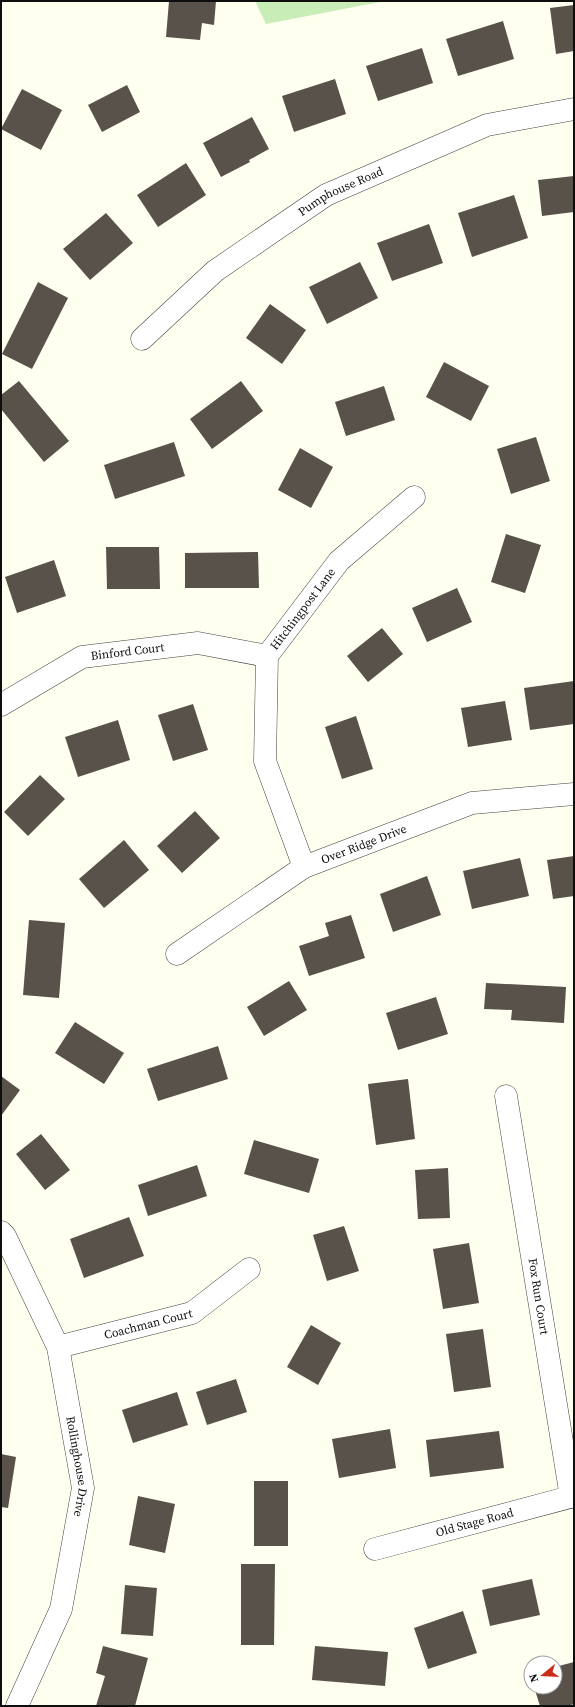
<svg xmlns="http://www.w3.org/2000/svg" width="575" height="1707" viewBox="0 0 575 1707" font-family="'Source Serif 4',serif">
	<rect width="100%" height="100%" fill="#fffff0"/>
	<polygon fill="#c9edb6" points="255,1 385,1 266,24"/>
	<g fill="#58524a">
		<polygon points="169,1 216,1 214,25 202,23 200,40 166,37"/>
		<polygon points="574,5 574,51 556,54 550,8"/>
		<polygon points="503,21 514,59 458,76 446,39"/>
		<polygon points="422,48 433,83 378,101 366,66"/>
		<polygon points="335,79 346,114 294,132 282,96"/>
		<polygon points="127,85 140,112 102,132 88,105"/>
		<polygon points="22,89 62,110 41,150 1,129"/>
		<polygon points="252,117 269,149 249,160 250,162 221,177 203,143"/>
		<polygon points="186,163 206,195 158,227 137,195"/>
		<polygon points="574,176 574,212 542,216 538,180"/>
		<polygon points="514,195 528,238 472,257 458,213"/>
		<polygon points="106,213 133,243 90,280 63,249"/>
		<polygon points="429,224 443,263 392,281 377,243"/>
		<polygon points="360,262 378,298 327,324 309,287"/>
		<polygon points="38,282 68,298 32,369 2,354"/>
		<polygon points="270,304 306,330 282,364 246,338"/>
		<polygon points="444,362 489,386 471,421 426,397"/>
		<polygon points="19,381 69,441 44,462 1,409 1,395"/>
		<polygon points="241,381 263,411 212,449 190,419"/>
		<polygon points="384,386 395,420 346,436 335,402"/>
		<polygon points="536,437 550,481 511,494 497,449"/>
		<polygon points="174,442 185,476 115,499 104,465"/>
		<polygon points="300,448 333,467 311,508 278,490"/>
		<polygon points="506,534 541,545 525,593 491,582"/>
		<polygon points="106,547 159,547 160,589 107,589"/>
		<polygon points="258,552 259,588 185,588 185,553"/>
		<polygon points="54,560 66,596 17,613 5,577"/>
		<polygon points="457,588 472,622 427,642 412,608"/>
		<polygon points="382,628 403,654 368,682 347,656"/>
		<polygon points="574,681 574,724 530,730 524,688"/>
		<polygon points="505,701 512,740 468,747 461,708"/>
		<polygon points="193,704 208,750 173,761 158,715"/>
		<polygon points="356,716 373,769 342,779 325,727"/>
		<polygon points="118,720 130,760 78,777 65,737"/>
		<polygon points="40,775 65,799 28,836 4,812"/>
		<polygon points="195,811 220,838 182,873 157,846"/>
		<polygon points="124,840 149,870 104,908 79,879"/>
		<polygon points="574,856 574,896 553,899 547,860"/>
		<polygon points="520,858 529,896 472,909 463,871"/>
		<polygon points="427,876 441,915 393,932 380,894"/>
		<polygon points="351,915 365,958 309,976 299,946 329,936 325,923"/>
		<polygon points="29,920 65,923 59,998 23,995"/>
		<polygon points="289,981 307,1010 264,1036 247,1007"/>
		<polygon points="486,983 566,987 564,1023 511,1020 512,1010 484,1009"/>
		<polygon points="436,997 448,1034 398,1050 386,1013"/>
		<polygon points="75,1022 124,1053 104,1084 55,1053"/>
		<polygon points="218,1046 228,1079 158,1101 147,1069"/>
		<polygon points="1,1076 20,1090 1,1116"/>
		<polygon points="408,1079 415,1139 376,1145 368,1084"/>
		<polygon points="41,1134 70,1170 45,1190 16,1154"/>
		<polygon points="254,1140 319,1159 309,1193 244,1174"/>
		<polygon points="197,1165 207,1196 148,1216 138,1185"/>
		<polygon points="448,1168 450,1218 418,1219 415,1170"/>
		<polygon points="129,1217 144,1256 84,1278 70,1239"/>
		<polygon points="344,1226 359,1271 327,1281 313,1235"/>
		<polygon points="469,1243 479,1303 443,1309 433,1249"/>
		<polygon points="311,1325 341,1343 318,1385 287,1367"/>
		<polygon points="483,1329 491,1387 454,1392 446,1334"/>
		<polygon points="236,1379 247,1412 207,1425 196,1392"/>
		<polygon points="177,1392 188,1425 133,1443 122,1410"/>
		<polygon points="390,1429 396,1468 339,1478 332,1439"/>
		<polygon points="499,1431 504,1468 430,1477 426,1440"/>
		<polygon points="1,1454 16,1457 8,1508 1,1507"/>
		<rect x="254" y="1481" width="34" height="65"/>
		<polygon points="138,1496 175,1504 165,1553 129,1545"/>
		<polygon points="241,1564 275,1564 274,1645 241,1645"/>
		<polygon points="532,1579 540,1615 490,1626 482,1590"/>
		<polygon points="125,1585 157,1588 153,1636 121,1634"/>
		<polygon points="463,1611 477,1653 428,1669 414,1628"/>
		<polygon points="103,1646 148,1658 135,1706 96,1706 105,1676 96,1673"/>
		<polygon points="315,1646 388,1652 385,1686 312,1680"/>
		<polygon points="574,1662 574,1704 568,1706 540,1706 534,1687 555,1687 555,1667"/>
	</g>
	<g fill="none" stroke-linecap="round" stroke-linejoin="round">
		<g stroke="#414141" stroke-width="23">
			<g id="minor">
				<path id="s1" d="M142,339L215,271L326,195L487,125L574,109"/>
				<path id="s2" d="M1,705L82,657L198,643L267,656"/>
				<path id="s3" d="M304,867L265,761L267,656L339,561L414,497"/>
				<path id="s4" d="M177,954L304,867L472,803L574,794"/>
				<path id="s5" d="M506,1096L571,1497"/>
				<path id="s6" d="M1,1232L5,1236L58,1347L83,1488L61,1609L17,1706"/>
				<path id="s7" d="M58,1347L192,1313L249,1269"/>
				<path id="s8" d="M375,1549L574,1496"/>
			</g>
		</g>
		<use href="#minor" stroke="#fff" stroke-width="22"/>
	</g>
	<g text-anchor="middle" stroke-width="4" stroke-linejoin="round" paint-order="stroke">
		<g font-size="12" fill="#0e0e0e" stroke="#fff">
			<text dy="4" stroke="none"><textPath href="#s1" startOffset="249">Pumphouse Road</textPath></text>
			<text dy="4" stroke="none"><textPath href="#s3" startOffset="277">Hitchingpost Lane</textPath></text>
			<text dy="4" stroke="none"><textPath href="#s2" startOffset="140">Binford Court</textPath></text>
			<text dy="4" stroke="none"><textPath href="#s4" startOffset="218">Over Ridge Drive</textPath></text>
			<text dy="4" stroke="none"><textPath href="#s5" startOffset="203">Fox Run Court</textPath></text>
			<text dy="4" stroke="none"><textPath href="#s7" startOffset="93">Coachman Court</textPath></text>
			<text dy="4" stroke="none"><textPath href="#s6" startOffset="250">Rollinghouse Drive</textPath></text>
			<text dy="4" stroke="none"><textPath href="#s8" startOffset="103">Old Stage Road</textPath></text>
		</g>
	</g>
	<rect width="575" height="1707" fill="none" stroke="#0e0e0e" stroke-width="4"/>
	<g transform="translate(543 1675) rotate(252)"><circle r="19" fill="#ffffff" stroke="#9f9f9f"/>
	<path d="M0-3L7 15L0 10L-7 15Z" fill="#cb2f1a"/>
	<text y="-6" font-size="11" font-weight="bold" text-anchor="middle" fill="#0e0e0e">N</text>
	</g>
</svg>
